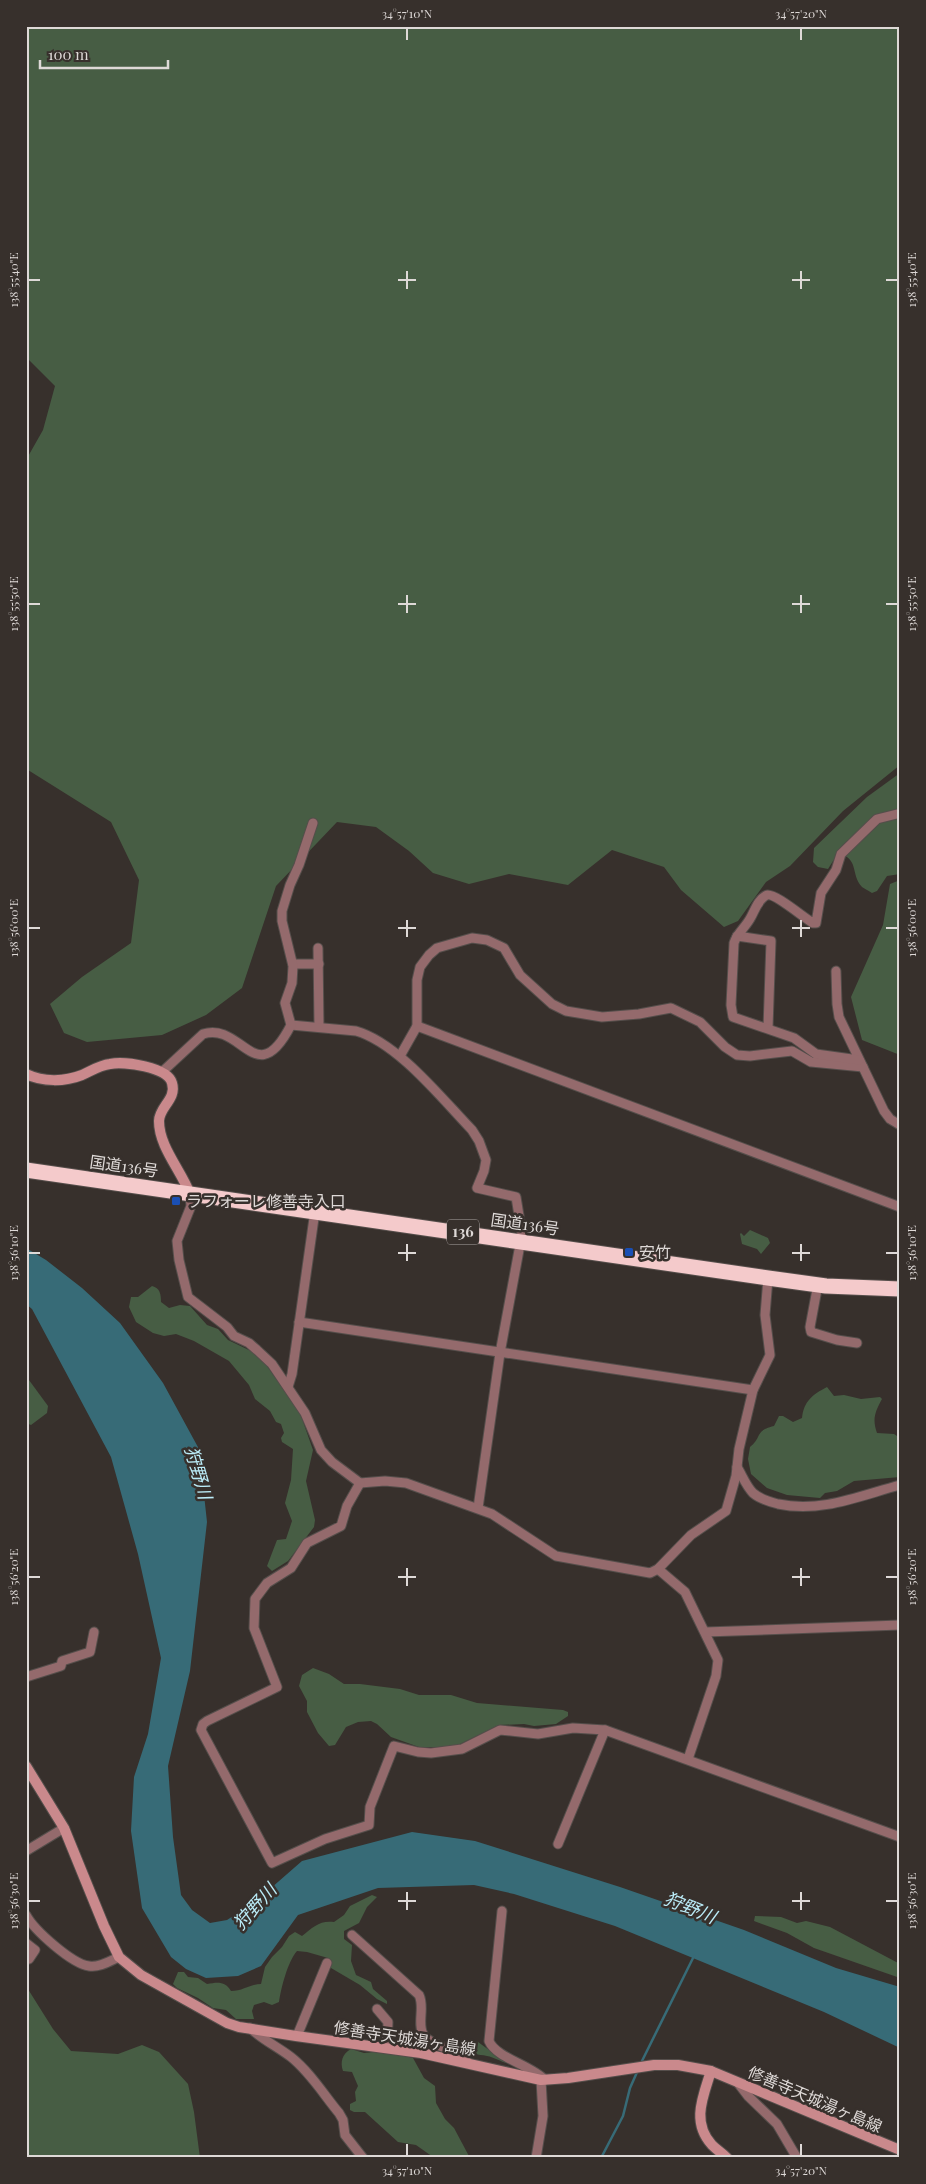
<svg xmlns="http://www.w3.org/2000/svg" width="926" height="2184" viewBox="0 0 926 2184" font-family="'Playfair Display','Noto Sans JP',serif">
	<rect width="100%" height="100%" fill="#37302c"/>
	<g fill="#475d44">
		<polygon points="26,26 900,26 900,765 843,811 790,866 766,882 738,921 724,927 681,890 664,867 612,850 568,885 509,874 469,884 433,873 409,851 376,827 337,822 276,886 242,988 206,1015 162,1035 87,1042 64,1033 50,1004 82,977 131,943 139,880 111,822 28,770 26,765 26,460 43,430 55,386 26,357"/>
		<path d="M900,773V874L887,876L877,891L872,893C869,891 865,889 862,887C850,874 860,859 838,853L828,869L818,867L813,862L814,848L867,797Z"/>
		<polygon points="900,880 900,1055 862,1040 851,997 883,925 890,884"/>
		<polygon points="750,1230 768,1238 770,1243 761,1254 757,1249 742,1244 740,1234 741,1233 744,1236"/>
		<path d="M152,1286C160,1288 161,1294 161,1302L169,1308L180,1305L190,1306L207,1325L218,1329L228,1340L253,1352L267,1366L300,1413L313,1450L306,1481L315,1520L314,1527L288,1561L272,1571L267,1566L277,1540L286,1539L292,1521L285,1503L291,1480L293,1449L282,1442L281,1438L284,1433L281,1424L276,1422L270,1411L255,1399L249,1385L229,1361L194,1341L176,1334L164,1336L153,1333L136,1322L129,1307L131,1297H138Z"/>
		<polygon points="26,1376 48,1406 47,1413 31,1425 26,1423"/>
		<path d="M827,1387L834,1396L844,1395L861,1399L880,1397L882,1399C875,1412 872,1419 877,1433L894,1434L900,1438V1477L854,1481L837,1491L825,1493L820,1498L787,1495L767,1488L751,1474L748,1459L750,1447C763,1436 754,1431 774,1426L779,1416H783L793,1422L802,1418C804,1401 812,1395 827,1387Z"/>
		<polygon points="313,1668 329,1674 344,1684 360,1684 400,1689 419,1695 451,1695 477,1703 563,1710 568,1712 568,1716 556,1724 534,1726 524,1724 499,1725 458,1745 444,1747 419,1747 391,1737 377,1724 371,1721 358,1722 346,1727 335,1745 329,1746 318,1733 307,1712 307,1701 299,1686 302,1675"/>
		<path d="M372,1895L377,1897L367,1907L359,1923L344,1931V1939L352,1945L351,1961L356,1975L371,1982L373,1989L387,2001V2004L377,1999L360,1985L331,1968L328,1958L307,1952L297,1951C288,1961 281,1988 279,2002L272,2005L264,2002L254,2005L252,2011L254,2019H236L226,2010L213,2008L198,1998L177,1988L173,1984L178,1972H184L188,1977L198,1978L207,1984C218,1982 225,1981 231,1991C243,1991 250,1984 261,1984L265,1967L272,1957L282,1947L289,1936L295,1932L302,1936C313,1927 320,1920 334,1922L344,1915L350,1906Z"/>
		<polygon points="755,1916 781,1917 797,1923 806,1921 830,1927 900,1964 900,1978 814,1948 787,1933 754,1921"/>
		<polygon points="26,1986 53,2029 71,2051 118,2054 142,2045 159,2052 188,2084 194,2112 200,2158 26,2158"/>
		<path d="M470,2040L478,2042L507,2063C501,2062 494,2057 487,2056C478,2054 471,2055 464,2047L466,2041Z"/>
		<path d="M351,2049L364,2053L384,2051L413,2058L424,2078L435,2086L436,2103L445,2119L454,2128L470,2158L433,2157L416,2145L398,2142L365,2112H354L350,2110V2104L356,2101L355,2092L358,2086L352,2072L343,2071C340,2062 342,2054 351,2049Z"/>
	</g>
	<polygon fill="#376b77" points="26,1248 46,1260 82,1288 120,1323 163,1383 199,1449 207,1522 190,1671 168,1766 173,1837 181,1895 192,1910 210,1923 227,1920 255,1902 302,1861 412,1832 475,1841 620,1887 744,1930 836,1968 900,1987 900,2048 824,2012 615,1926 514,1894 474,1885 378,1888 298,1915 261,1966 238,1976 206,1978 186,1969 171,1957 142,1908 131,1831 134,1777 148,1734 161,1658 138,1554 111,1457 32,1309 26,1304"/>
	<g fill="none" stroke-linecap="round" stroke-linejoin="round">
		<g stroke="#376b77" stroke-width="2.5">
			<polyline points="640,2065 694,1956"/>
			<polyline points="601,2158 623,2116 630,2088 638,2070"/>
		</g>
		<g stroke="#554e4b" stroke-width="11">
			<g id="street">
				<polyline points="737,936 771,941 768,1028"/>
				<polyline points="318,948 319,1027"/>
				<polyline points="293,964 319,964"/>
				<polyline points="836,971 837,1004 839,1017 884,1111 890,1119 900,1125"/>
				<path d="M291,1025L356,1031C398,1043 442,1099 472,1130L479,1141L486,1160L484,1171L477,1188L516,1197L522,1234L500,1353L478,1508"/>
				<polyline points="417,1026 900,1207"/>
				<polyline points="400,1056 417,1026 417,980 420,967 429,955 437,948 472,938 487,940 504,948 520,975 552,1004 566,1011 602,1017 639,1014 671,1008 700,1022 725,1047 737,1055 750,1056 792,1051 811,1062 863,1067"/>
				<path d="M859,1060L816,1054L794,1038L733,1017L731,1005L734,943C737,933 746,927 751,917C755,910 758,899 767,895C775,893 804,918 813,923H816L821,893L836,870L841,854L877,819L897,814"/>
				<path d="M162,1072L203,1034C242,1021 256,1093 291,1025L285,1003L292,983L293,966L282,921V911L290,885L299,865L313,823"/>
				<polyline points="190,1194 191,1206 177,1241 179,1260 188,1297 227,1327 234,1336 249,1343 257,1350 272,1364 305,1413 321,1450 332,1462 360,1483 385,1481 406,1483 492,1514 556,1556 650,1573 658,1569 691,1535 726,1511 736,1476 739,1449 753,1390 770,1355 765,1315 768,1278"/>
				<polyline points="818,1284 810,1327 811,1332 837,1340 857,1343"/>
				<polyline points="299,1322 753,1390"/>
				<polyline points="288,1387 292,1374 315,1211"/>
				<path d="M737,1467C742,1475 746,1486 753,1493C760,1499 770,1502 778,1504C821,1513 859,1496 900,1485"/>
				<polyline points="360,1483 347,1506 341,1526 307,1543 291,1568 267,1583 255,1599 254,1628 277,1687 207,1721 203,1724 201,1730 272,1863 325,1839 369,1825 370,1807 394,1746 418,1752 431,1753 462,1749 500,1730 538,1734 573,1728 605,1730 900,1837"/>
				<polyline points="658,1569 685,1592 718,1660 716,1676 688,1759"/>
				<polyline points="705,1632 900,1625"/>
				<polyline points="26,1677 61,1666 62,1661 90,1652 94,1632"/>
				<polyline points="558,1844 605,1730"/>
				<polyline points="26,1851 64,1828"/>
				<path d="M502,1911L489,2041C496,2058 531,2065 545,2080"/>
				<path d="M26,1915C34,1930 72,1964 89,1966C99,1968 110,1961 119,1957"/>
				<path d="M352,1935L419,1995C425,2007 417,2023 423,2034C434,2050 459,2046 468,2063"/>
				<polyline points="26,1943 35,1950 29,1959"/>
				<polyline points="377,2009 388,2022 387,2048"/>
				<path d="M250,2028C263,2040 278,2047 291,2057C310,2072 324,2095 339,2113L343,2120L345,2135L363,2158"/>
				<polyline points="297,2036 327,1963"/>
				<polyline points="738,2083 748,2096 777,2124 797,2158"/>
				<polyline points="536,2158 543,2116 541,2080"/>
			</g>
		</g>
		<g stroke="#554e4b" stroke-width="12">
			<g id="secondary">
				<path d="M26,1074C43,1082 64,1082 82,1075C91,1071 100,1065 110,1064C124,1061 168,1067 172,1083C177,1099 159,1107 159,1121C159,1147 181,1170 190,1194"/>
				<polyline points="26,1766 64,1828 104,1926 119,1957 141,1975 227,2023 239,2027 296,2036 421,2053 541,2080 568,2078 654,2065 678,2065 711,2071 900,2150"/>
				<path d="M711,2071C703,2097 691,2122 712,2145C717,2150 722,2153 727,2158"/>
			</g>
		</g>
		<g stroke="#554e4b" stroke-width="17">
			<polyline id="highway" points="26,1170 768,1278 826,1286 900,1289"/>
		</g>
		<use href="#street" stroke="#946a6c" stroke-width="9"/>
		<use href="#secondary" stroke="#ca898c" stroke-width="10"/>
		<use href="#highway" stroke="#f4cacb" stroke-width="15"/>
	</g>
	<path fill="none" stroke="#ded9d7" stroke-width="2" d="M407,28V40M801,28V40M407,271V289M801,271V289M28,280H40M398,280H416M792,280H810M886,280H898M407,595V613M801,595V613M28,604H40M398,604H416M792,604H810M886,604H898M407,920V937M801,920V937M28,928H40M398,928H416M792,928H810M886,928H898M407,1244V1261M801,1244V1261M28,1253H40M398,1253H416M792,1253H810M886,1253H898M407,1568V1586M801,1568V1586M28,1577H40M398,1577H416M792,1577H810M886,1577H898M407,1892V1910M801,1892V1910M28,1901H40M398,1901H416M792,1901H810M886,1901H898M407,2144V2156M801,2144V2156"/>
	<g fill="#1a4fb4" stroke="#37302c" stroke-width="2">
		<rect x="171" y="1196" width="10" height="10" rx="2.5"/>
		<rect x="624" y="1247" width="10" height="10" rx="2.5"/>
	</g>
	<g text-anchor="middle" stroke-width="5" stroke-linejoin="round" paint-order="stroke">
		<rect fill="#37302c" stroke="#aca6a4" stroke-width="1" x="447" y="1219.5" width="32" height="25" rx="4"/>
		<g font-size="15" font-weight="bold" fill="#ded9d7">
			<text x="463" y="1237">136</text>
		</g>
		<g font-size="16" fill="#ded9d7" stroke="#37302c">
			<text transform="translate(124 1166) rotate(8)" y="6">国道136号</text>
			<text transform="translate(525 1224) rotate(8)" y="6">国道136号</text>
			<text transform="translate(405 2038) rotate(9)" y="6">修善寺天城湯ヶ島線</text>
			<text transform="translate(815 2099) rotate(23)" y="6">修善寺天城湯ヶ島線</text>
		</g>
		<g font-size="16" fill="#ded9d7" stroke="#37302c" text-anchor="start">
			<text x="186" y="1207">ラフォーレ修善寺入口</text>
			<text x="639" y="1258">安竹</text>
		</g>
		<g font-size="18" font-style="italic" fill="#bbecf8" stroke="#37302c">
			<text transform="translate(198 1473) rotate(74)" y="6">狩野川</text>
			<text transform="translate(255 1907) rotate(-48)" y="6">狩野川</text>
			<text transform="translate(690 1908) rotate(22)" y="6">狩野川</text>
		</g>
	</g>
	<rect width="926" height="2184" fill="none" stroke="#37302c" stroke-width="55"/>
	<path d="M40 60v8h128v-8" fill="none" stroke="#ded9d7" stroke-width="2.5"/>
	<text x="48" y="60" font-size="15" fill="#ded9d7" stroke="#37302c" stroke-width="4" paint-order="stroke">100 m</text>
	<rect x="28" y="28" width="870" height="2128" fill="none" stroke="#ded9d7" stroke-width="2"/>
	<g font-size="12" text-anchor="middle" fill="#ded9d7">
		<text x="407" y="18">34°57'10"N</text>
		<text x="801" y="18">34°57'20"N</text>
		<text transform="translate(912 280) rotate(-90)" y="4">138°55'40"E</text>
		<text transform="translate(14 280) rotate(-90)" y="4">138°55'40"E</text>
		<text transform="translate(14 604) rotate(-90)" y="4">138°55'50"E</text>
		<text transform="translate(912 604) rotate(-90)" y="4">138°55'50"E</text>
		<text transform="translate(912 928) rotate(-90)" y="4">138°56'00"E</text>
		<text transform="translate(14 928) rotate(-90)" y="4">138°56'00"E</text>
		<text transform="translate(912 1253) rotate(-90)" y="4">138°56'10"E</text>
		<text transform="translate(14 1253) rotate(-90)" y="4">138°56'10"E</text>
		<text transform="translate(912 1577) rotate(-90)" y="4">138°56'20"E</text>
		<text transform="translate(14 1577) rotate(-90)" y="4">138°56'20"E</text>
		<text transform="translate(912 1901) rotate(-90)" y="4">138°56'30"E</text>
		<text transform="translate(14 1901) rotate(-90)" y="4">138°56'30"E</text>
		<text x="407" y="2175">34°57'10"N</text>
		<text x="801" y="2175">34°57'20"N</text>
	</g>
</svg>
